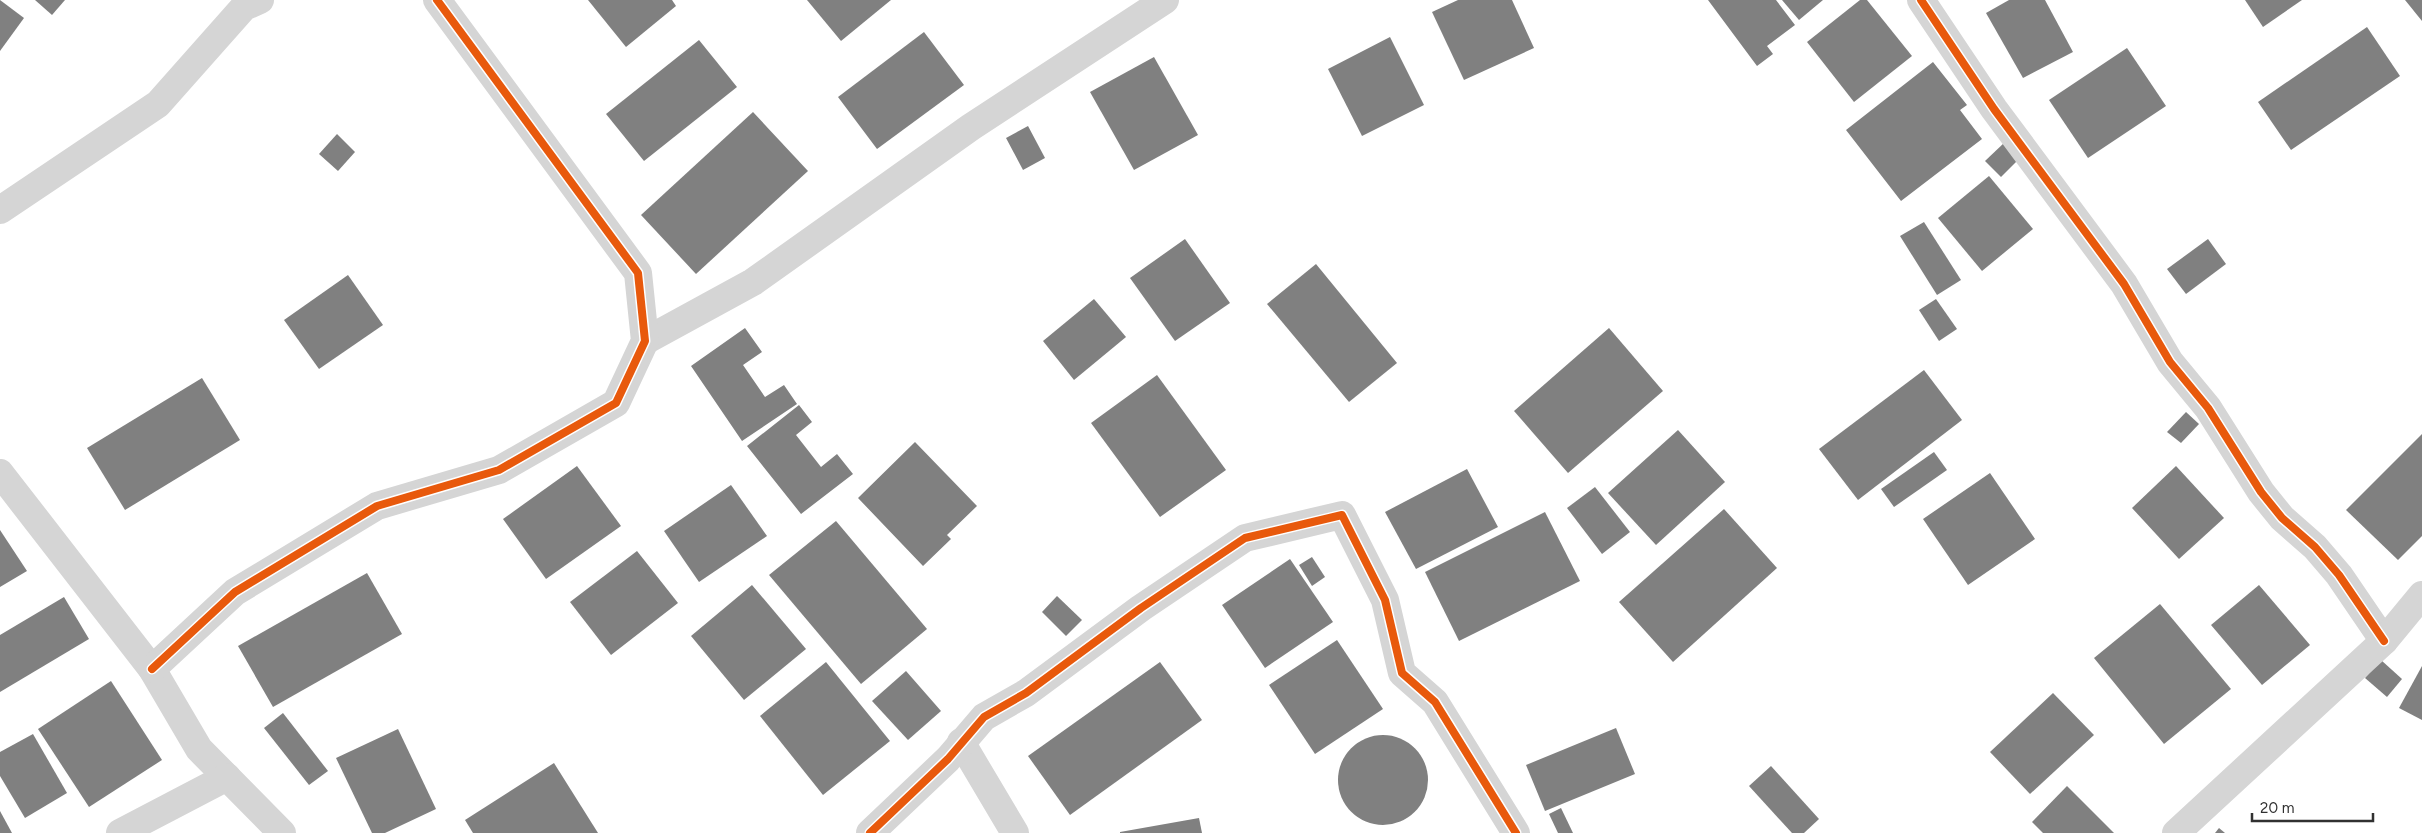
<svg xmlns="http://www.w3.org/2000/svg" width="2422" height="833" viewBox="0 0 2422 833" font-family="Figtree,sans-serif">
	<rect width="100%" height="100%" fill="#fff"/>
	<g fill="#808080">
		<polygon points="0,0 24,18 0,51"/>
		<polygon points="35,0 65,0 52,15"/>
		<polygon points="588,0 672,0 676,6 626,47"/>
		<polygon points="807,0 891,0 841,41"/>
		<polygon points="1458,0 1512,0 1534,48 1464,80 1432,12"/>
		<polygon points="1708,0 1776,0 1795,25 1767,46 1773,54 1757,66"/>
		<polygon points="1782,0 1823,0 1799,20"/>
		<polygon points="1860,0 1867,0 1912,56 1854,102 1807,42"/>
		<polygon points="2009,0 2045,0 2073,52 2023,78 1986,13"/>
		<polygon points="2245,0 2302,0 2263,27"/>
		<polygon points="2405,0 2422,0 2422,21"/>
		<polygon points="2367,27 2400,76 2291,150 2258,102"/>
		<polygon points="924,32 964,85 877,149 838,97"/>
		<polygon points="1390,37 1424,105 1362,136 1328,69"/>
		<polygon points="699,40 737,87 644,161 606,114"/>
		<polygon points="2127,48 2166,106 2088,158 2049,100"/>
		<polygon points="1154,57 1198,135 1134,170 1090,92"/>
		<polygon points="1933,62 1967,105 1960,110 1982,139 1901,201 1846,130"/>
		<polygon points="753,112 808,171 696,274 641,215"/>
		<polygon points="1028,126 1045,158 1023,170 1006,138"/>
		<polygon points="337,134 355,152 338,171 319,154"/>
		<polygon points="2005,142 2021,157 2001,177 1985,161"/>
		<polygon points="1989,176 2033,229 1982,271 1938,218"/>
		<polygon points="1924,222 1961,280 1937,295 1900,236"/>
		<polygon points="1185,239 1230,303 1175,341 1130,278"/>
		<polygon points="2208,239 2226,264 2186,294 2167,269"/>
		<polygon points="1316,264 1397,363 1349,402 1267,304"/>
		<polygon points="348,275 383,325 319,369 284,320"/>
		<polygon points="1094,299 1126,337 1074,380 1043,341"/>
		<polygon points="1936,299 1957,329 1939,341 1919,310"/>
		<polygon points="745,328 762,352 743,365 765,397 784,385 797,404 742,441 691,366"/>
		<polygon points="1609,328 1663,391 1568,473 1514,411"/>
		<polygon points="1924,370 1962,420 1858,500 1819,449"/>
		<polygon points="1157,375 1226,470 1160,517 1091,423"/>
		<polygon points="202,378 240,440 125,510 87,448"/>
		<polygon points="799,405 812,422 796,435 821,467 837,454 853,474 801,514 747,446"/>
		<polygon points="2186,412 2199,424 2181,443 2167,432"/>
		<polygon points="1678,430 1725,482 1656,545 1608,493"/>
		<polygon points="2422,434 2422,536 2398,560 2346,510"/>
		<polygon points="915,442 977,506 947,535 951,539 923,566 858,498"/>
		<polygon points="1934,452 1947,470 1894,507 1881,489"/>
		<polygon points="577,466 621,526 546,579 503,519"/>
		<polygon points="2176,466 2224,518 2179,559 2132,508"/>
		<polygon points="1467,469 1498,527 1416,569 1385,512"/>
		<polygon points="1990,473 2035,539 1968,585 1923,519"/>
		<polygon points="731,485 767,536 699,582 664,531"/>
		<polygon points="1595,487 1630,532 1602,554 1567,508"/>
		<polygon points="1724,509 1777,568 1673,662 1619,602"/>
		<polygon points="1545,512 1580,581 1459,641 1425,572"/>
		<polygon points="836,521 927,629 861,684 769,575"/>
		<polygon points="0,530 27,571 0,587"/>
		<polygon points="637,551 678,603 611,655 570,602"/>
		<polygon points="1312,557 1325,577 1312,586 1299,565"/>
		<polygon points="1290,559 1333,622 1265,668 1222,605"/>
		<polygon points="367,573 402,634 273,707 238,646"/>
		<polygon points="752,585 806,649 744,700 691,636"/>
		<polygon points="2259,585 2310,645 2262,685 2211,625"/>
		<polygon points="1057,596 1082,620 1066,636 1042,612"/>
		<polygon points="64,597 89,639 0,692 0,635"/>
		<polygon points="2160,604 2231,689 2164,744 2094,658"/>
		<polygon points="1337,640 1383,709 1315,754 1269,685"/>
		<polygon points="2381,660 2402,679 2387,697 2365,678"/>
		<polygon points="826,662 890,741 823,795 760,716"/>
		<polygon points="1160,662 1202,720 1070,815 1028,756"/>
		<polygon points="2422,666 2422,720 2399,708"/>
		<polygon points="906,671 941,711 908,740 872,701"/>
		<polygon points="111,681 162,760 89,807 38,729"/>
		<polygon points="2053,693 2094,735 2030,794 1990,752"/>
		<polygon points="283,713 328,771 309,785 264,728"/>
		<polygon points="1616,728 1635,774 1545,811 1526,765"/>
		<polygon points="398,729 436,809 385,833 372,833 336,758"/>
		<polygon points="33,734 67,793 25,818 0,776 0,752"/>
		<circle cx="1383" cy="780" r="45"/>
		<polygon points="554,763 598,833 473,833 465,820"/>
		<polygon points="1771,766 1819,819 1804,833 1792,833 1749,786"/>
		<polygon points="2067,786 2114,833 2043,833 2032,822"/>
		<polygon points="1561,808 1573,833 1558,833 1549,814"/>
		<polygon points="0,811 12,833 0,833"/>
		<polygon points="1199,818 1202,833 1120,833 1120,832"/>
		<polygon points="2219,828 2225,833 2215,833"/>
	</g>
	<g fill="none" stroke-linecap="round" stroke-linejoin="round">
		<g stroke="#d5d5d5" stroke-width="28">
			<polyline points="1921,0 1994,109 2124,284 2170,362 2208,408 2261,492 2282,518 2315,547 2339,575 2384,641"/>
			<polyline points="0,210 158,104 244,7 260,0"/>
			<polyline points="645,341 753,282 971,127 1165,0"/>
			<polyline points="0,473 152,669 199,749 282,833"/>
			<polyline points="152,669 235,592 377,506 499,470 616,403 645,341 638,273 437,0"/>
			<polyline points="961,742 1015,833"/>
			<polyline points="120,833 227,777"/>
			<polyline points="870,833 948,759 984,717 1026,693 1141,608 1245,538 1342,515 1385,600 1402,673 1435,702 1516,833"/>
			<polyline points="2176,833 2384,641 2422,595"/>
		</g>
		<g stroke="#fff" stroke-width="11">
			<g id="cycleway">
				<polyline points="1921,0 1994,109 2124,284 2170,362 2208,408 2261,492 2282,518 2315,547 2339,575 2384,641"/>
				<polyline points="152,669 235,592 377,506 499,470 616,403 645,341 638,273 437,0"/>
				<polyline points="870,833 948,759 984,717 1026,693 1141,608 1245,538 1342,515 1385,600 1402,673 1435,702 1516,833"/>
			</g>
		</g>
		<use href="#cycleway" stroke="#e8590c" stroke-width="8"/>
	</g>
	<path d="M2252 813v8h121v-8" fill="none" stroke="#313131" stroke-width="2.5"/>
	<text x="2260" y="813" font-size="15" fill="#313131" stroke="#ffffff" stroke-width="4" paint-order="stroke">20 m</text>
</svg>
